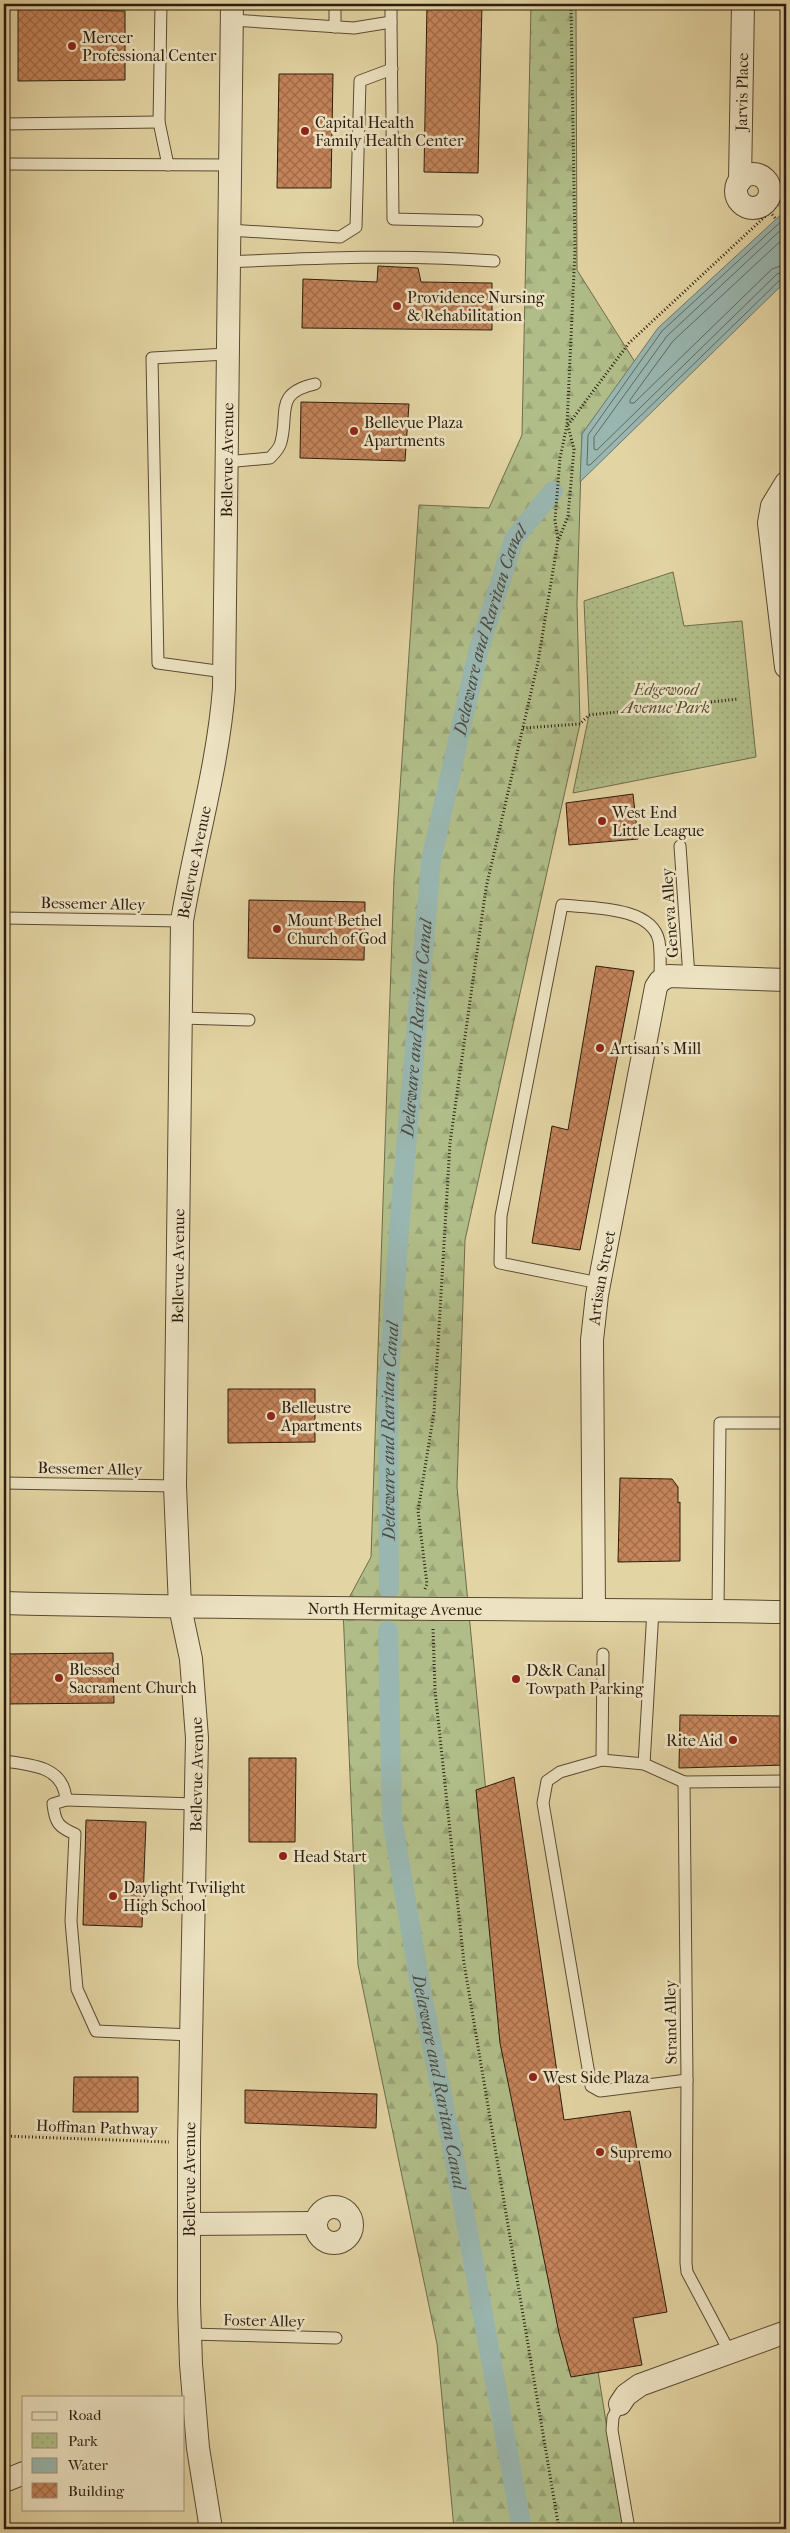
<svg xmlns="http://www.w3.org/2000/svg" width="790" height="2533" viewBox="0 0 790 2533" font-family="'IM FELL French Canon',serif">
	<defs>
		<pattern id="forest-firs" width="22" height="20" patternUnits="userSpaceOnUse" patternTransform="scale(1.25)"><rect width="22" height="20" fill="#b0bd88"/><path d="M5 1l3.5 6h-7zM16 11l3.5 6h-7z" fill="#98a274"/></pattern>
		<pattern id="park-dots" width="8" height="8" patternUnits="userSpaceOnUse" patternTransform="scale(1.25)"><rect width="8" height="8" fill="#b0bd88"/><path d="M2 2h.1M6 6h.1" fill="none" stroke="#98a274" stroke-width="1.8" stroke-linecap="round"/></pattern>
		<pattern id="building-cross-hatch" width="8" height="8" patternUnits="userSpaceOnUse" patternTransform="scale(1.25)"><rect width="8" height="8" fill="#c5845a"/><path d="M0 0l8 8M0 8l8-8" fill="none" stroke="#a06b49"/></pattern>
	</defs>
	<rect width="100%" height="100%" fill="#e3d4a3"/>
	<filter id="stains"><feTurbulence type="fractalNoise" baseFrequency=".004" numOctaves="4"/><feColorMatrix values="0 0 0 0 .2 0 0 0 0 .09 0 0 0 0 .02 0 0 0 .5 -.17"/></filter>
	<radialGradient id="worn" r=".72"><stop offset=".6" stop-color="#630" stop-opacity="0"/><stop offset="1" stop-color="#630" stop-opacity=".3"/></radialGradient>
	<polygon fill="url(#forest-firs)" stroke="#6e6c4c" points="531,4 576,4 577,270 635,362 582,434 577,603 580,724 465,1240 457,1487 507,2014 596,2359 623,2529 454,2529 437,2344 358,1965 343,1609 371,1557 394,878 419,505 489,508 522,435"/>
	<polygon fill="url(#park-dots)" stroke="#6e6c4c" points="673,572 684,626 742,621 756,757 573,793 589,715 584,601"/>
	<polygon fill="#99b6b0" stroke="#6d7870" points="786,210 786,281 580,482 582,434 658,328"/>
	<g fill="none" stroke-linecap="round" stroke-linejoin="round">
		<g stroke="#626960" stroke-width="1">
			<polyline points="786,217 662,331 588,435 587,465 590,465 781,279 786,278"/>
			<polyline points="786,225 667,336 594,437 594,449 597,450 777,274 786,271"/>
			<polyline points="786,236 673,341 630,400 630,403 634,403 772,269 786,264"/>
		</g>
		<g stroke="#99b6b0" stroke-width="20">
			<path id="s1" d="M389,1589L388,1389L399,1230L431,861L478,652L514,539L553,491"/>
			<path id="s2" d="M388,1631L392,1819L421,1990L453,2151L522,2529"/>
		</g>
	</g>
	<g fill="url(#building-cross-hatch)" stroke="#2c1c0f">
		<polygon points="427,4 482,4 478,173 424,172"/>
		<polygon points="18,9 125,11 125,80 18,81"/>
		<polygon points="279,74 333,74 331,188 277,188"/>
		<polygon points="378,266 418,268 421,282 492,283 492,330 302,328 303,279 377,282"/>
		<polygon points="301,402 409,404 405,461 300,458"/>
		<polygon points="633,794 638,839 569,845 566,803"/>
		<polygon points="249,900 365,902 364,960 248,958"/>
		<polygon points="596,966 634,971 580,1250 532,1243 552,1126 568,1130"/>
		<polygon points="228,1389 315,1389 315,1442 228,1443"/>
		<polygon points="620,1478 672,1479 678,1487 678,1503 680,1502 680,1561 618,1562"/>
		<polygon points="113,1653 114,1703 4,1704 4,1654"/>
		<polygon points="680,1715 786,1716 786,1765 679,1768"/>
		<polygon points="249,1758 296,1758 295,1842 249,1842"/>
		<polygon points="514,1777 564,2120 630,2111 667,2312 633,2318 642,2365 571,2377 559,2333 500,2043 476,1790"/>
		<polygon points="86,1820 146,1822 142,1927 83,1925"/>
		<polygon points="74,2077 138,2077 138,2112 73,2112"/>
		<polygon points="245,2090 377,2094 376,2128 245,2123"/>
	</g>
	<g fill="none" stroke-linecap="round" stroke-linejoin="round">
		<g stroke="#5a4a34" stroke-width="13">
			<g id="service">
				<polyline points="161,4 159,122 168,165"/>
				<polyline points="335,4 335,27"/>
				<polyline points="232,20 354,28 391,22 391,4"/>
				<polyline points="391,22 393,219 477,221"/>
				<polyline points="4,124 159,122"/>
				<polyline points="4,164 230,165"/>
				<polyline points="229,230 340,237 356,227 360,81 392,69"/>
				<path d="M228,262C317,258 405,254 494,261"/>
				<path d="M225,462L270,458C274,454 280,448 281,442C289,412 274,393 315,384"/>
				<polyline points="224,672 158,663 152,358 227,354"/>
				<polyline points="680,846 689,977"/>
				<polyline points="4,918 182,921"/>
				<polyline points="181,1018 249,1020"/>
				<path d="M599,1283L500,1263L501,1216L562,905C590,908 652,906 659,941C661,954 660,968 660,981"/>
				<polyline points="4,1483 175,1486"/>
				<polyline points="718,1611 720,1423 786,1423"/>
				<polyline points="603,1654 602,1760 560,1772 547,1781 543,1803 591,2086 600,2091 687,2080"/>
				<polyline points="602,1760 644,1764 684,1782"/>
				<path d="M4,1761C31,1765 64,1766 66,1800L53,1804C55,1822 58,1827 75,1834L71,1921L77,1989L96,2031L192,2035"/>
				<polyline points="644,1764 653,1610"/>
				<polyline points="66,1800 196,1804"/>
				<polyline points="190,2334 336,2338"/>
				<polyline points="730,2353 687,2272 686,2263 687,2080 684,1782 786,1781"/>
				<polyline points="620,2404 613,2417 612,2430 629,2529"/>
			</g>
		</g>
		<g stroke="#5a4a34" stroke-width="24">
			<g id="minor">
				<circle cx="753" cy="191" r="17"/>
				<path id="s3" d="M740,181L743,4"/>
				<polyline points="786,483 772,506 769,523 786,667"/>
				<path id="s4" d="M4,1603C265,1610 525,1608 786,1612"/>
				<path id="s5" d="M594,1609L592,1340L597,1295L656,987L660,981L669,976L786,980"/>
				<circle cx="334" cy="2225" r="18"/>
				<polyline points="190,2224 315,2223"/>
				<polyline points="620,2404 626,2395 640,2385 786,2332"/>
				<polyline points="4,2481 24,2473"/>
				<path id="s6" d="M211,2529L198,2448L191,2364L189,2303V2143L197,1738L191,1659L180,1607L175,1486L182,921C195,843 218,767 224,688L232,4"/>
			</g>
		</g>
		<g stroke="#2c1c0f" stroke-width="3" stroke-dasharray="1 2.5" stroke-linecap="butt">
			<polyline points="763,204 776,219"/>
			<polyline points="568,425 629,343 786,197"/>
			<polyline points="559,539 568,516 574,449 568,426"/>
			<polyline points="523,728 580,724 589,715 738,699"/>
			<polyline points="425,1589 427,1584 418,1511 434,1412 450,1143 486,888 538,662 558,540 555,520 560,458 567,425 575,250 571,4"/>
			<polyline points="433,1629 435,1690 464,1963 559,2529"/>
			<polyline points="4,2136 169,2142"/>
		</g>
		<use href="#service" stroke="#ede3c3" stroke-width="11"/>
		<use href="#minor" stroke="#ede3c3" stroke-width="22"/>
	</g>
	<g fill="#8f2418" stroke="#ede3c3" stroke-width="2">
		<circle cx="72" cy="46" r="5"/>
		<circle cx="305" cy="131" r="5"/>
		<circle cx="397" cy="306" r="5"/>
		<circle cx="354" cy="431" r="5"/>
		<circle cx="602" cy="821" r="5"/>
		<circle cx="277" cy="929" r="5"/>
		<circle cx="600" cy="1048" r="5"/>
		<circle cx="271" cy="1416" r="5"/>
		<circle cx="59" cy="1678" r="5"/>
		<circle cx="516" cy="1679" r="5"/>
		<circle cx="733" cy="1740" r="5"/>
		<circle cx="283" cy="1856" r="5"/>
		<circle cx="113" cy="1896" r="5"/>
		<circle cx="533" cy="2077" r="5"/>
		<circle cx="600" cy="2152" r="5"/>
	</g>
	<g text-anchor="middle" stroke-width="5" stroke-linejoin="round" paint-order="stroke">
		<g font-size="16" fill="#2c1c0f" stroke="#ede3c3" text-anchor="start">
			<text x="82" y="43">Mercer<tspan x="82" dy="18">Professional Center</tspan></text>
			<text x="315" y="128">Capital Health<tspan x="315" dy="18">Family Health Center</tspan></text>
			<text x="407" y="303">Providence Nursing<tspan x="407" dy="18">&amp; Rehabilitation</tspan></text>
			<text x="364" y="428">Bellevue Plaza<tspan x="364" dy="18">Apartments</tspan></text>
			<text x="612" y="818">West End<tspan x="612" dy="18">Little League</tspan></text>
			<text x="287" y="926">Mount Bethel<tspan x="287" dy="18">Church of God</tspan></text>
			<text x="610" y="1054">Artisan's Mill</text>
			<text x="281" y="1413">Belleustre<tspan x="281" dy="18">Apartments</tspan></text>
			<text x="69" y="1675">Blessed<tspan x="69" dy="18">Sacrament Church</tspan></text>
			<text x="526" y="1676">D&amp;R Canal<tspan x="526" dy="18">Towpath Parking</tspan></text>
			<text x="723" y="1746" text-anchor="end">Rite Aid</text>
			<text x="293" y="1862">Head Start</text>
			<text x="123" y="1893">Daylight Twilight<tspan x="123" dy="18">High School</tspan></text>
			<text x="543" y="2083">West Side Plaza</text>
			<text x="610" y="2158">Supremo</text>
		</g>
		<g font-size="16" fill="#2c1c0f" stroke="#ede3c3">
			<text dy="6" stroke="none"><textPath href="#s3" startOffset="89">Jarvis Place</textPath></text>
			<text dy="6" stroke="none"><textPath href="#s6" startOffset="2076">Bellevue Avenue</textPath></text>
			<text dy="6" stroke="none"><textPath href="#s6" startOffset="1671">Bellevue Avenue</textPath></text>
			<text transform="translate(93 903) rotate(1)" y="6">Bessemer Alley</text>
			<text transform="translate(669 913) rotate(-94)" y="6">Geneva Alley</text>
			<text dy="6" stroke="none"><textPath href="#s6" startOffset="1266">Bellevue Avenue</textPath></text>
			<text dy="6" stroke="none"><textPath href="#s5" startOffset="332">Artisan Street</textPath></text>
			<text transform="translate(90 1468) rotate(1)" y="6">Bessemer Alley</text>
			<text dy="6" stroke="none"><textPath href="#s4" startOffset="391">North Hermitage Avenue</textPath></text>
			<text dy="6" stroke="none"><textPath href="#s6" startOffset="756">Bellevue Avenue</textPath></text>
			<text transform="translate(670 2022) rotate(-91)" y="6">Strand Alley</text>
			<text transform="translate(97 2127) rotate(2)" y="6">Hoffman Pathway</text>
			<text dy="6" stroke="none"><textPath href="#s6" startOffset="351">Bellevue Avenue</textPath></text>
			<text transform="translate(264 2320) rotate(1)" y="6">Foster Alley</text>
		</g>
		<g font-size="16" font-style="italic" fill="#544c33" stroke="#ede3c3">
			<text x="666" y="695">Edgewood<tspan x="666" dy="18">Avenue Park</tspan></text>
		</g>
		<g font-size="18" font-style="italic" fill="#4d4a3f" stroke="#ede3c3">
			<text dy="6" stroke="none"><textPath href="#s1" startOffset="968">Delaware and Raritan Canal</textPath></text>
			<text dy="6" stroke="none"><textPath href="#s1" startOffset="562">Delaware and Raritan Canal</textPath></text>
			<text dy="6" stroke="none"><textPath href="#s1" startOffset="158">Delaware and Raritan Canal</textPath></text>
			<text dy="6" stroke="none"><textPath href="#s2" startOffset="455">Delaware and Raritan Canal</textPath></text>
		</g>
	</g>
	<rect width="790" height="2533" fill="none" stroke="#e3d4a3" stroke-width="20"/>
	<rect x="5" y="5" width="780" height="2523" fill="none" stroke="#2c1c0f" stroke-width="2.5"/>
	<rect x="10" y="10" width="770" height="2513" fill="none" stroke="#2c1c0f"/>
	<rect x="22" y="2396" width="162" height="115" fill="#ede3c3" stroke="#a0937b"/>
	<rect x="32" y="2412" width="25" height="8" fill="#ede3c3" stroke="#a0937b"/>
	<text x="68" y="2420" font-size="15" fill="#2c1c0f">Road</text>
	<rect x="32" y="2433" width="25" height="15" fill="url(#park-dots)" stroke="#a0937b"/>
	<text x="68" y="2446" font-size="15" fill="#2c1c0f">Park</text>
	<rect x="32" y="2458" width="25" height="15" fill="#99b6b0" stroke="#a0937b"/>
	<text x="68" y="2470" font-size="15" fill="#2c1c0f">Water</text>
	<rect x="32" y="2483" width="25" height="15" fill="url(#building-cross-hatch)" stroke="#a0937b"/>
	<text x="68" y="2496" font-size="15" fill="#2c1c0f">Building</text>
	<rect width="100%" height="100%" filter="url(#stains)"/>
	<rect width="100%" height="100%" fill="url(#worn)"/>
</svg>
